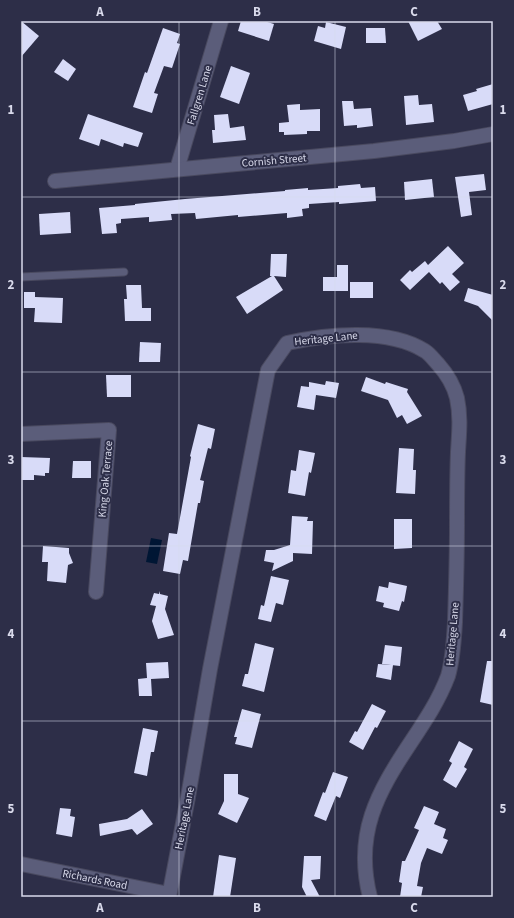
<svg xmlns="http://www.w3.org/2000/svg" width="514" height="918" viewBox="0 0 514 918" font-family="'Source Sans 3',sans-serif">
	<rect width="100%" height="100%" fill="#2d2e48"/>
	<polygon fill="#001634" points="151,538 162,540 157,564 146,562"/>
	<g fill="#d8dbf8">
		<polygon points="21,21 39,36 21,57"/>
		<polygon points="241,21 264,21 274,24 269,41 238,31"/>
		<polygon points="408,21 437,21 442,29 418,41"/>
		<polygon points="326,22 346,27 341,49 314,41 318,26 325,28"/>
		<polygon points="163,28 180,34 177,43 180,44 172,68 164,66 154,93 158,94 152,113 133,107 145,72 147,73"/>
		<polygon points="366,28 385,28 386,43 366,43"/>
		<polygon points="63,59 76,69 68,81 54,72"/>
		<polygon points="231,66 250,73 239,104 220,97"/>
		<polygon points="493,84 493,104 468,111 463,95 477,91 476,89"/>
		<polygon points="418,95 419,105 432,104 434,122 406,125 404,96"/>
		<polygon points="342,101 353,101 354,109 371,108 373,126 357,128 357,125 344,126"/>
		<polygon points="300,104 300,110 320,109 320,131 307,131 307,134 284,135 284,132 279,132 279,123 289,122 287,105"/>
		<polygon points="88,114 143,133 138,147 124,143 123,147 101,139 99,146 79,139"/>
		<polygon points="228,114 230,128 244,126 246,140 213,143 212,130 215,130 214,115"/>
		<polygon points="484,174 486,190 469,192 472,215 461,217 455,177"/>
		<polygon points="432,179 434,197 405,200 404,182"/>
		<polygon points="360,184 361,188 375,187 376,201 339,204 339,202 309,204 309,208 302,209 303,216 287,218 287,213 238,217 238,215 196,219 195,213 171,214 172,220 149,222 149,217 121,219 121,223 116,224 117,233 102,234 99,208 135,205 135,204 185,199 285,191 285,190 308,188 308,190 338,188 338,186"/>
		<polygon points="70,212 71,233 40,235 39,214"/>
		<polygon points="448,246 464,263 452,274 460,282 450,291 442,282 440,284 429,272 410,290 400,280 410,270 412,272 425,261 428,265"/>
		<polygon points="271,254 287,254 286,277 274,276 283,290 247,314 236,297 272,276 270,276"/>
		<polygon points="337,265 348,265 348,291 323,291 323,277 337,277"/>
		<rect x="350" y="282" width="23" height="16"/>
		<polygon points="126,285 141,285 142,308 151,308 151,321 125,321 124,299 127,299"/>
		<polygon points="468,288 493,295 493,321 478,306 464,301"/>
		<polygon points="24,292 35,292 35,297 63,298 62,323 34,322 35,308 24,308"/>
		<polygon points="140,342 161,343 160,362 139,362"/>
		<polygon points="106,375 131,375 131,397 107,397"/>
		<polygon points="366,377 385,384 386,382 408,389 407,392 422,416 407,424 402,415 397,418 388,400 361,391"/>
		<polygon points="326,381 339,383 336,398 316,395 314,410 297,407 301,386 309,387 309,382 325,385"/>
		<polygon points="198,424 215,429 211,449 208,448 200,480 204,481 200,503 198,503 188,561 183,560 180,574 163,571 169,533 177,534 191,457 190,456"/>
		<polygon points="399,448 414,449 413,470 416,470 415,494 396,493"/>
		<polygon points="299,450 315,453 311,473 309,472 305,496 288,493 291,470 296,471"/>
		<polygon points="21,457 50,458 49,473 45,473 45,476 34,475 34,480 21,480"/>
		<polygon points="73,461 91,461 91,478 72,478"/>
		<polygon points="292,516 308,517 307,521 313,521 312,554 293,553 293,561 272,571 274,563 264,561 266,550 274,550 290,545"/>
		<polygon points="394,519 412,519 412,548 394,549"/>
		<polygon points="43,546 69,548 69,553 73,563 68,565 66,583 47,581 48,562 42,562"/>
		<polygon points="271,576 289,580 283,605 276,603 271,622 258,619 261,605 264,606"/>
		<polygon points="389,582 407,586 404,602 402,601 399,611 383,607 384,603 376,601 379,586 388,588"/>
		<polygon points="159,591 160,594 168,596 165,609 174,635 158,639 152,621 156,606 150,605 154,593 159,594"/>
		<polygon points="255,643 274,648 264,692 242,686 245,674 248,674"/>
		<polygon points="385,645 402,647 400,666 382,664"/>
		<polygon points="487,661 493,661 493,705 480,702"/>
		<polygon points="168,662 169,678 151,679 152,696 139,696 138,679 147,678 146,663"/>
		<polygon points="378,664 393,665 391,680 376,677"/>
		<polygon points="372,704 386,711 377,728 375,727 363,750 349,742 355,731 357,732"/>
		<polygon points="242,709 261,714 252,748 235,744 237,737 234,737"/>
		<polygon points="143,728 158,731 154,752 151,752 147,776 134,773"/>
		<polygon points="459,741 473,749 464,767 467,769 456,788 443,780 452,763 449,761"/>
		<polygon points="333,772 348,777 340,798 336,796 326,821 314,816 323,792 325,793"/>
		<polygon points="224,774 238,774 238,794 249,798 237,823 218,814 224,801"/>
		<polygon points="424,806 439,812 434,824 446,829 443,838 448,840 442,854 427,848 421,863 417,886 423,887 421,897 400,897 402,883 399,882 402,861 405,861 419,830 414,828"/>
		<polygon points="60,808 71,809 70,816 75,817 72,837 56,834"/>
		<polygon points="142,809 153,824 137,835 132,829 100,836 99,824 127,819"/>
		<polygon points="219,855 236,858 230,897 213,897"/>
		<polygon points="304,856 321,856 320,879 311,880 320,897 307,897 302,887"/>
	</g>
	<g fill="none" stroke-linecap="round" stroke-linejoin="round">
		<g stroke="#49495f" stroke-width="9">
			<polyline id="service" points="21,277 124,272"/>
		</g>
		<g stroke="#49495f" stroke-width="16">
			<g id="minor">
				<polyline points="177,169 221,21"/>
				<polyline points="55,181 374,151 454,141 493,134"/>
				<polyline points="21,434 109,430 96,592"/>
				<polyline points="21,864 169,894"/>
				<path d="M169,897L188,797L210,669L268,370L287,343C328,334 389,328 425,351C430,354 434,360 438,364C446,373 454,386 457,398C461,417 459,434 458,452C457,476 457,501 457,525C457,557 456,590 455,622C454,640 453,659 448,676C439,700 425,721 411,742C377,793 354,834 370,897"/>
			</g>
		</g>
		<use href="#service" stroke="#5b5d7a" stroke-width="7"/>
		<use href="#minor" stroke="#5b5d7a" stroke-width="14"/>
	</g>
	<path fill="none" stroke="#d9daeb" stroke-width="1" stroke-opacity="0.55" d="M179,21V897M335,21V897M21,197H493M21,372H493M21,546H493M21,721H493"/>
	<g text-anchor="middle" stroke-width="4" stroke-linejoin="round" paint-order="stroke">
		<g font-size="11" fill="#d9daeb" stroke="#2d2e48">
			<text transform="translate(199 95) rotate(-73)" y="4">Fallgren Lane</text>
			<text transform="translate(274 160) rotate(-5)" y="4">Cornish Street</text>
			<text transform="translate(326 338) rotate(-6)" y="4">Heritage Lane</text>
			<text transform="translate(105 479) rotate(-85)" y="4">King Oak Terrace</text>
			<text transform="translate(452 634) rotate(-85)" y="4">Heritage Lane</text>
			<text transform="translate(184 818) rotate(-79)" y="4">Heritage Lane</text>
			<text transform="translate(95 879) rotate(11)" y="4">Richards Road</text>
		</g>
	</g>
	<rect width="514" height="918" fill="none" stroke="#2d2e48" stroke-width="44"/>
	<rect x="22" y="22" width="470" height="874" fill="none" stroke="#d9daeb" stroke-width="1.5"/>
	<g font-size="13" text-anchor="middle" font-weight="bold" fill="#d9daeb">
		<text x="100" y="16">A</text>
		<text x="257" y="16">B</text>
		<text x="414" y="16">C</text>
		<text x="11" y="114">1</text>
		<text x="503" y="114">1</text>
		<text x="11" y="289">2</text>
		<text x="503" y="289">2</text>
		<text x="11" y="464">3</text>
		<text x="503" y="464">3</text>
		<text x="11" y="638">4</text>
		<text x="503" y="638">4</text>
		<text x="11" y="813">5</text>
		<text x="503" y="813">5</text>
		<text x="100" y="912">A</text>
		<text x="257" y="912">B</text>
		<text x="414" y="912">C</text>
	</g>
</svg>
